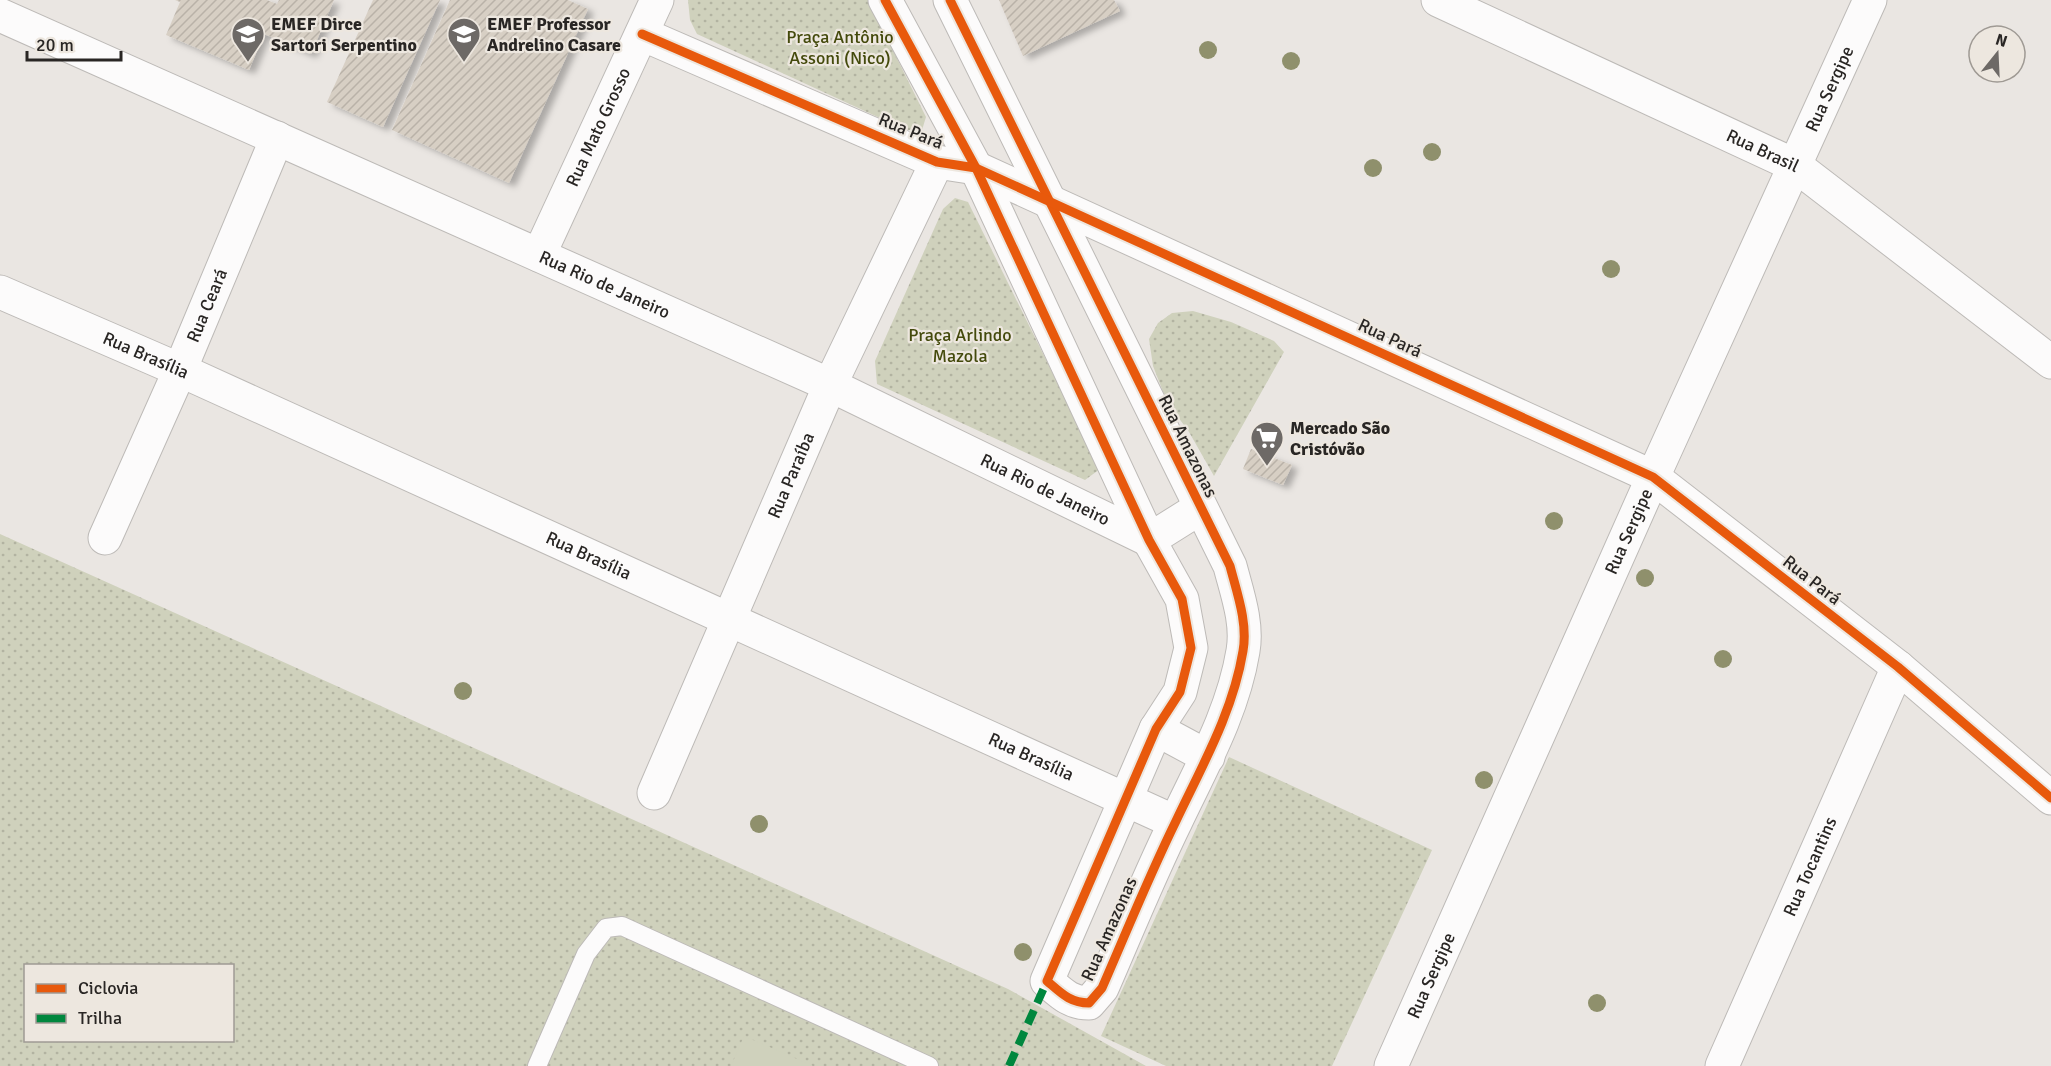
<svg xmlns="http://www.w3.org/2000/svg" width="2051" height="1066" viewBox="0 0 2051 1066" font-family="Signika,sans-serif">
	<defs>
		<pattern id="grass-dots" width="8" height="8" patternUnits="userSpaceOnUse" patternTransform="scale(1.5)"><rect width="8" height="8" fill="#cfd1bc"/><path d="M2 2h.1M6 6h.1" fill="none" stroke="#b2b3a1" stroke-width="1.8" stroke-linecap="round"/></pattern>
		<pattern id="building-hatch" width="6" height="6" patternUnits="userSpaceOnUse" patternTransform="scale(1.5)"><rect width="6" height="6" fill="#d7cfc4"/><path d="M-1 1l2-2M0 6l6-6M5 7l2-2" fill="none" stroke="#b9b2a8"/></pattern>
		<filter id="shadow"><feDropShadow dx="6" dy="4" stdDeviation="3" flood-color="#0004"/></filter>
	</defs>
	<rect width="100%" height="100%" fill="#eae6e2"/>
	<g fill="url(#grass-dots)" fill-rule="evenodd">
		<polygon points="688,0 868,0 926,117 922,130 906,130 697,34 690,20"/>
		<polygon points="955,198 968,202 1100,469 1085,480 877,384 875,361 943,209"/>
		<polygon points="1193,311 1231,322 1274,341 1284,352 1214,476 1189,432 1167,402 1153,366 1149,339 1158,323 1172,313"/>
		<path d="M0,534L1008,989L1146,1066H0ZM26,966H232V1040H26Z"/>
		<polygon points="1229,757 1432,850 1332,1066 1166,1066 1101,1036"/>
	</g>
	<polygon fill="#cfd1bc" points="744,1036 813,1066 731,1066"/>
	<g fill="url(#building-hatch)" filter="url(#shadow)">
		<polygon points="175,0 267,0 277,4 279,0 334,0 311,54 264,34 249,70 166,35 180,2"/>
		<polygon points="373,0 440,0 383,127 327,102"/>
		<polygon points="450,0 568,0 588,9 509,183 392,130"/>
		<polygon points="999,0 1114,0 1120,11 1023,56"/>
		<polygon points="1251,449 1292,465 1283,485 1243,469"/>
	</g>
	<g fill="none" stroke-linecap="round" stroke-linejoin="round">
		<g stroke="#bdbab7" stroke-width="20">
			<polyline id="service" points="537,1066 586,954 606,928 622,926 929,1066"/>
		</g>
		<g stroke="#bdbab7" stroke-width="35">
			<g id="minor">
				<path d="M885,0L976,168L1149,540L1182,599L1191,648L1180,692L1156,729L1047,981C1061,993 1070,1003 1089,1003L1102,988C1126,933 1149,876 1176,821C1202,766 1233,712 1243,651C1248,623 1237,593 1230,566L950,0"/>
				<path id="s1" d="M1438,0L1796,166L2051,362"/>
				<path id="s2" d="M0,15L830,385L1149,540L1200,508"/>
				<polyline points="642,34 937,162 976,168 1653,477 1898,667 2051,798"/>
				<path id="s3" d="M539,255L657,0"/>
				<path id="s4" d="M0,292L180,370L1175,822"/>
				<path id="s5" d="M105,538L180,370L277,138"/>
				<polyline points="1156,729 1208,757"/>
				<path id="s6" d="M654,793L830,385L937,162"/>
				<path id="s7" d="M1391,1066L1653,477L1870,0"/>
				<path id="s8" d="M1722,1066L1898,667"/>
			</g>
		</g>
		<use href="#service" stroke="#fcfbfb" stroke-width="18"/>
		<use href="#minor" stroke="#fcfbfb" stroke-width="33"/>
		<polyline stroke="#00873e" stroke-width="8" stroke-dasharray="15 8" stroke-linecap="butt" points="1009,1066 1047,981"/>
		<g stroke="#ede7df" stroke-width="13">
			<g id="cycleway">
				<path d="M885,0L976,168L1149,540L1182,599L1191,648L1180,692L1156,729L1047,981C1061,993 1070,1003 1089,1003L1102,988C1126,933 1149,876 1176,821C1202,766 1233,712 1243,651C1248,623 1237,593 1230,566L950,0"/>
				<polyline points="642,34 937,162 976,168 1653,477 1898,667 2051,798"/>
			</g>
		</g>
		<use href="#cycleway" stroke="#e8590c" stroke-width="9"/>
	</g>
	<g fill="#8f906c">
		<circle cx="1208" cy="50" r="9"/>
		<circle cx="1291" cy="61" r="9"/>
		<circle cx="1432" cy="152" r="9"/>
		<circle cx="1373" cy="168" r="9"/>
		<circle cx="1611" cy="269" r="9"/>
		<circle cx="1554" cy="521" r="9"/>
		<circle cx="1645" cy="578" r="9"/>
		<circle cx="1723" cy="659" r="9"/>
		<circle cx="463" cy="691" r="9"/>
		<circle cx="1484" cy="780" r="9"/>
		<circle cx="759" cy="824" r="9"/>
		<circle cx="1023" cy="952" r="9"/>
		<circle cx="1597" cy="1003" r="9"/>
	</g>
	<defs>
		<g id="school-pin" transform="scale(1.725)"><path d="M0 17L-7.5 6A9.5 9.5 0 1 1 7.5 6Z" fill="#6d6966" stroke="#ede7df"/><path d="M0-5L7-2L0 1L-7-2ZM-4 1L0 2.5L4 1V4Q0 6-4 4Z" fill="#fff"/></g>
		<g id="supermarket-pin" transform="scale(1.725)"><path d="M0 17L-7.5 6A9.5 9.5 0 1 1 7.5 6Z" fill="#6d6966" stroke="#ede7df"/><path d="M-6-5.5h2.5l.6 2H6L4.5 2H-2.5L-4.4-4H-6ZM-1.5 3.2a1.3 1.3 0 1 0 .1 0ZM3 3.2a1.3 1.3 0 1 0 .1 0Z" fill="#fff"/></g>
	</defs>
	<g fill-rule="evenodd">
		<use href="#school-pin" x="248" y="34"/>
		<use href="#school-pin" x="464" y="34"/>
		<use href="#supermarket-pin" x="1267" y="438"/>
	</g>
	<g text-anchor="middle" stroke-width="4.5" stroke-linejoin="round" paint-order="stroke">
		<g font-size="18" font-weight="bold" fill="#292624" stroke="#ede7df" text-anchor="start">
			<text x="271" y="30">EMEF Dirce<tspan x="271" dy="21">Sartori Serpentino</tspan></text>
			<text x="487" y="30">EMEF Professor<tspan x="487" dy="21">Andrelino Casare</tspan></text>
			<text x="1290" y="434">Mercado São<tspan x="1290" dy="21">Cristóvão</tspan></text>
		</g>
		<g font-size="18" fill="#444a0c" stroke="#ede7df">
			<text x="840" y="43">Praça Antônio<tspan x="840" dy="21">Assoni (Nico)</tspan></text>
			<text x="960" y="341">Praça Arlindo<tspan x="960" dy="21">Mazola</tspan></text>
		</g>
		<g font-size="18" fill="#292624" stroke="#ede7df">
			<text dy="6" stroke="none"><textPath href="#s7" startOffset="1071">Rua Sergipe</textPath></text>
			<text dy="6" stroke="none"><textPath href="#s3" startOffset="141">Rua Mato Grosso</textPath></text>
			<text transform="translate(911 131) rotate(22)" y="6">Rua Pará</text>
			<text dy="6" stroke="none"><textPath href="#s1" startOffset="358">Rua Brasil</textPath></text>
			<text dy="6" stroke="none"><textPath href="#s2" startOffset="662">Rua Rio de Janeiro</textPath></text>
			<text dy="6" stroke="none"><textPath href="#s5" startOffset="254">Rua Ceará</textPath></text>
			<text transform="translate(1390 338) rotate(25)" y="6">Rua Pará</text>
			<text dy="6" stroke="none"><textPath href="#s4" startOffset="159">Rua Brasília</textPath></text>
			<text transform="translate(1188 446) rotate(64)" y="6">Rua Amazonas</text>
			<text dy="6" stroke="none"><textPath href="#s6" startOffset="346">Rua Paraíba</textPath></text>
			<text dy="6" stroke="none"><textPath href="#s2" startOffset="1148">Rua Rio de Janeiro</textPath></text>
			<text dy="6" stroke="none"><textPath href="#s7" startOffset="585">Rua Sergipe</textPath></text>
			<text dy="6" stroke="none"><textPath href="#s4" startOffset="645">Rua Brasília</textPath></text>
			<text transform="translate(1812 580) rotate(38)" y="6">Rua Pará</text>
			<text dy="6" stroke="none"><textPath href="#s4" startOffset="1131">Rua Brasília</textPath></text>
			<text dy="6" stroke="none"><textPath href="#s8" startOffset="218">Rua Tocantins</textPath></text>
			<text transform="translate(1109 929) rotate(-66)" y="6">Rua Amazonas</text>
			<text dy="6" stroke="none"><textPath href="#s7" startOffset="99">Rua Sergipe</textPath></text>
		</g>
	</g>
	<rect x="24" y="964" width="210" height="78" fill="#ede7df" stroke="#9f9a94" stroke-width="1.5"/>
	<rect x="36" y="984" width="30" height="9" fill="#e8590c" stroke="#9f9a94" stroke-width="1.5"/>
	<text x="78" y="994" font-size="18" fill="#292624">Ciclovia</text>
	<rect x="36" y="1014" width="30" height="9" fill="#00873e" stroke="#9f9a94" stroke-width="1.5"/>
	<text x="78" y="1024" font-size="18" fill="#292624">Trilha</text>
	<g transform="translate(1997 54) rotate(18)"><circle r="28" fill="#ede7df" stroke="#9f9a94" stroke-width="1.5"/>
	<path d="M0-4.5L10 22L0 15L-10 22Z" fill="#6d6966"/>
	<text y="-9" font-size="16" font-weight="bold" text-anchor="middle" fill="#292624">N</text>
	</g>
	<path d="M27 51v9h94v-9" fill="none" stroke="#292624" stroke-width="3"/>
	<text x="36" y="51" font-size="18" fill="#292624" stroke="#ede7df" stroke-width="4.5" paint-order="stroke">20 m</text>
</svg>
